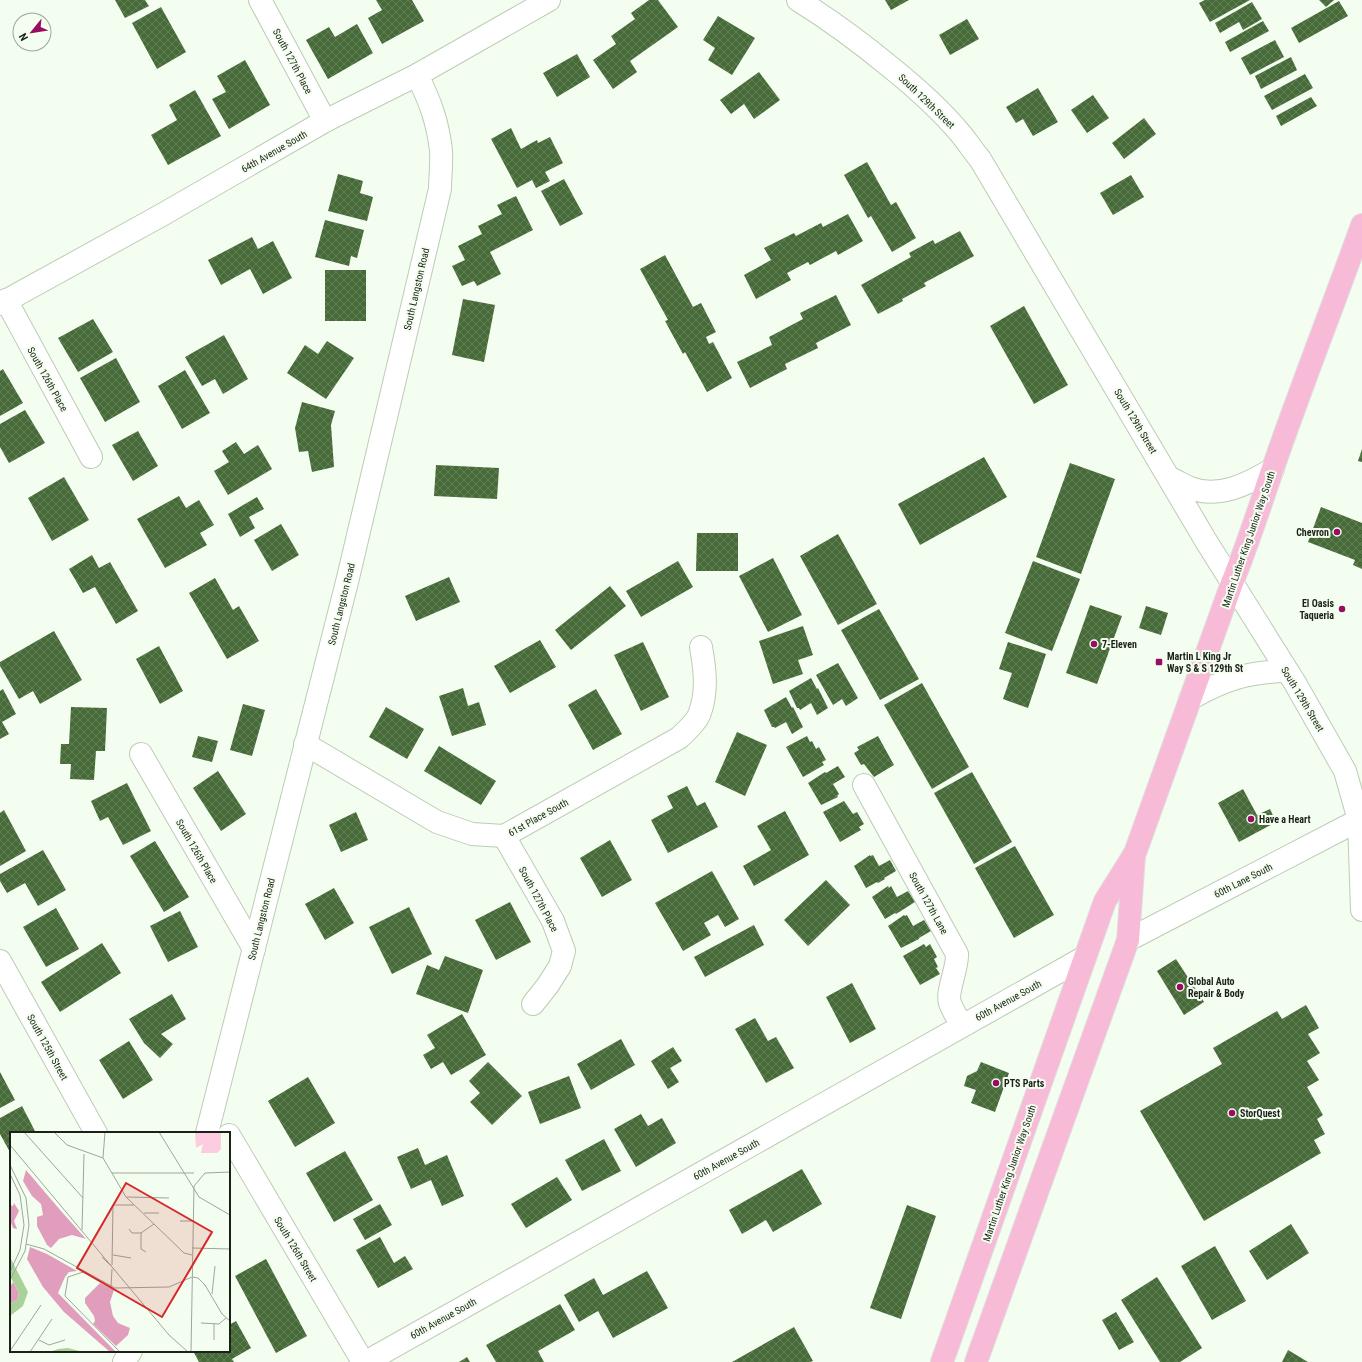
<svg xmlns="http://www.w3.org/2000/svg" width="1362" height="1362" viewBox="0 0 1362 1362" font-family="'Roboto Condensed',sans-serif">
	<defs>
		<pattern id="building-cross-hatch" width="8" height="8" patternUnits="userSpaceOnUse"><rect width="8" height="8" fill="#466b38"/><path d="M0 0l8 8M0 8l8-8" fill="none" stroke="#637f58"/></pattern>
	</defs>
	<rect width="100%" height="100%" fill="#f4fef0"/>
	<g fill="url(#building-cross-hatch)">
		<polygon points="115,0 145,0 149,6 125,18"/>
		<polygon points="376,0 412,0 424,21 382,44 368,18 382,10"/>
		<polygon points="649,0 658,0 678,27 630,61 637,72 613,89 593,60 616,44 611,36 635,19 631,13"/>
		<polygon points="885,0 909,0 891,10"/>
		<polygon points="1205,0 1250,0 1210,22 1199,3"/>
		<polygon points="1319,0 1334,0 1326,7"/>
		<polygon points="1339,1 1348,16 1299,43 1291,28"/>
		<polygon points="1252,2 1262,19 1243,30 1239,22 1220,33 1215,23"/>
		<polygon points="161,7 186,52 157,69 132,23"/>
		<polygon points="718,16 755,38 732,75 708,60 715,48 703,40"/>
		<polygon points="967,19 979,39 950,55 939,35"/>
		<polygon points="1263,21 1269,31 1230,52 1225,42"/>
		<polygon points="357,24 373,53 328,79 306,40 329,27 335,37"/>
		<polygon points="1275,40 1284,57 1250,75 1241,58"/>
		<polygon points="577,54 590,77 557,97 543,73"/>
		<polygon points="1291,57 1297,70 1261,89 1255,76"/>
		<polygon points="245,60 270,105 229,129 212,99 226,92 217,76"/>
		<polygon points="759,72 780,100 754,119 744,104 731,114 720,100"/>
		<polygon points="1305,74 1313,88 1272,110 1264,96"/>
		<polygon points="1038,88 1058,122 1033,136 1023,119 1016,123 1006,107"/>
		<polygon points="195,90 221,136 168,165 151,135 177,120 169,105"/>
		<polygon points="1093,95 1109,118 1087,133 1071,110"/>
		<polygon points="1311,97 1317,106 1281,126 1276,116"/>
		<polygon points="1144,118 1156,134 1124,159 1112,143"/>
		<polygon points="511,128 521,149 537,140 538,143 550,137 563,163 545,172 550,181 536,188 532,180 517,188 491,139"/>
		<polygon points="867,162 891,205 896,202 916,238 892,252 871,216 868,218 844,175"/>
		<polygon points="338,174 363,181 360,193 373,197 367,221 328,211"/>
		<polygon points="1131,175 1144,197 1113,215 1100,193"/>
		<polygon points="564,179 583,214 560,226 541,191"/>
		<polygon points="516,196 533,230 490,252 501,274 477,286 474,281 462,286 452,266 465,260 458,246 482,234 478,226 502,214 497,205"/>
		<polygon points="848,214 863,241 838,255 836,251 810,265 808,262 787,273 791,280 756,299 744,275 771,260 764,248 794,233 796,236 821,223 823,227"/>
		<polygon points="325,220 364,230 357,258 351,256 349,266 315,257"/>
		<polygon points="960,231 974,256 924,283 926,286 902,299 903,301 878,314 861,285 911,257 909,253 933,240 935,244"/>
		<polygon points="252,237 258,249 273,241 292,278 263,294 250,269 221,285 208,260"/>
		<polygon points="665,255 693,307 701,303 716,332 706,337 709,344 713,342 732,378 707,392 685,352 683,354 665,321 668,320 640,269"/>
		<rect x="325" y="270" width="41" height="51"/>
		<polygon points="836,295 851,325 816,343 818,348 785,364 787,369 750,388 737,362 772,345 769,337 803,319 800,313"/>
		<polygon points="463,299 495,305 484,362 452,355"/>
		<polygon points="1024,306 1068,385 1034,404 990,326"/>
		<polygon points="93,319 113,352 78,372 58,338"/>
		<polygon points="224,335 248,379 223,394 215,379 202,386 185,357"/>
		<polygon points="327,341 354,358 326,399 287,373 305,345 318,354"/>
		<polygon points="116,358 140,402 105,422 80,378"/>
		<polygon points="3,369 23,403 0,416 0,371"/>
		<polygon points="185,370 210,413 182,429 158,386"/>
		<polygon points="302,402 335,411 331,425 334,467 312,472 308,451 299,452 295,428"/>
		<polygon points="25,410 45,443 9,463 0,447 0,424"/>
		<polygon points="138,431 158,466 133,481 112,445"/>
		<polygon points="236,442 244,454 258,445 272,469 228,495 214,471 229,462 222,451"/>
		<polygon points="1362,449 1362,462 1358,461"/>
		<polygon points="984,457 1007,497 920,545 898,504"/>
		<polygon points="1070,463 1115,479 1081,574 1036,557"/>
		<polygon points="436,465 499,468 497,499 434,496"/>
		<polygon points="64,477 89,520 52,541 28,498"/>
		<polygon points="179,496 186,508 199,500 214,525 200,533 207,545 165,568 137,519"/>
		<polygon points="257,497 264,509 249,517 255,528 240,537 228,514"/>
		<polygon points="1321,507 1362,523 1362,569 1353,565 1355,560 1308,542"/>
		<polygon points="281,524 299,555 272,571 254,540"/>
		<polygon points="697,533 738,533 738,571 696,571"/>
		<polygon points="838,534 877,604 838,625 800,556"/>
		<polygon points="92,555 99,568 110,562 138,611 116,624 95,587 83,593 69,569"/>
		<polygon points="773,558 802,615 768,632 739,576"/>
		<polygon points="678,561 693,587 641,617 626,591"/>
		<polygon points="1033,561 1080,579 1052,651 1005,633"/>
		<polygon points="449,577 460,602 416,621 405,596"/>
		<polygon points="215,578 233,610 239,606 259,641 227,659 189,593"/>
		<polygon points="610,586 626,606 571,650 555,630"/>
		<polygon points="1090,605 1122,616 1097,684 1066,673"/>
		<polygon points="1146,606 1168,613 1161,635 1139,628"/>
		<polygon points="879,609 919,679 880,700 841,630"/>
		<polygon points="803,626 813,655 798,660 803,674 773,684 759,641"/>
		<polygon points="54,631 82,680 40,704 33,691 19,699 0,666 0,662"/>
		<polygon points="540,640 556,667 510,693 494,666"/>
		<polygon points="643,642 669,697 641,711 614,655"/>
		<polygon points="1008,642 1046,654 1028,708 1003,699 1012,673 999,669"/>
		<polygon points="159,646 183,691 160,704 136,659"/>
		<polygon points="838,663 858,698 846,706 842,699 833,705 816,675"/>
		<polygon points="811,678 817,689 818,688 828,708 817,715 811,703 800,710 799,708 797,708 789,691"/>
		<polygon points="922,683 969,767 932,789 884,705"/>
		<polygon points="463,688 468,706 479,702 486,725 452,736 439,696"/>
		<polygon points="3,689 16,714 2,722 9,734 0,739 0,691"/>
		<polygon points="596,689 622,734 593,750 568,705"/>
		<polygon points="786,697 792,708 793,707 803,727 792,734 786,722 775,728 774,727 772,727 764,710"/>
		<polygon points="243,704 265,710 252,756 230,750"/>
		<polygon points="71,707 107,708 105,751 96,751 94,780 70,779 71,764 60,764 61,744 69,744"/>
		<polygon points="386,707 424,729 407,759 369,737"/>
		<polygon points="737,732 767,745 745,796 715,782"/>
		<polygon points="198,736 218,741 212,762 192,757"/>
		<polygon points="807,736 810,742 812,741 816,749 819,747 826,760 822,762 824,765 803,777 786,747"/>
		<polygon points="878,736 894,765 874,777 864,764 861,765 854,753 859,750 857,747"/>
		<polygon points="439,746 496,781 481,805 424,771"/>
		<polygon points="838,766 845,777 833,784 839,794 837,796 838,797 821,805 808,783 825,772 826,773"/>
		<polygon points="218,771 246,814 221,831 193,788"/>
		<polygon points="972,772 1012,842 974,864 934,793"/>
		<polygon points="127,783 151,831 123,845 108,817 100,821 91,801"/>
		<polygon points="687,786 697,806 705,802 718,827 668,853 651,820 673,808 667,796"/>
		<polygon points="1243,789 1257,815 1270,809 1276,822 1239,842 1218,803"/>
		<polygon points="844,801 853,814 857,812 864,824 859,827 861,830 840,842 823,812"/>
		<polygon points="4,810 26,851 0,866 0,813"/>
		<polygon points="785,811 809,855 754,886 743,866 771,850 757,826"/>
		<polygon points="356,812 368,840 341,852 329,825"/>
		<polygon points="610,840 632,880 602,897 580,858"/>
		<polygon points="155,841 189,897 164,912 130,856"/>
		<polygon points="1015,846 1054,915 1014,938 975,868"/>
		<polygon points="43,850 66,890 38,906 25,883 7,893 0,881 0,874"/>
		<polygon points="870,855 870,856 873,855 879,866 890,860 896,871 884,878 885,879 878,883 877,882 866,888 854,866"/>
		<polygon points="712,871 739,919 725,927 718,915 704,923 711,935 683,951 655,903"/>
		<polygon points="826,880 850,905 808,946 784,920"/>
		<polygon points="888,886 889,888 891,886 897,897 908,891 915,902 896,914 895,913 885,919 872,897"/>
		<polygon points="334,888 354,923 325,940 305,904"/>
		<polygon points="510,902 531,942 496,960 475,920"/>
		<polygon points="409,907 432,954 392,974 369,927"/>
		<polygon points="56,908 79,949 46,967 23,927"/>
		<polygon points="180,911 198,947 168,962 150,926"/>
		<polygon points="904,915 905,916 907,915 913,926 924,920 931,931 919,938 919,939 901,948 888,926"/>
		<polygon points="754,925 764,945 705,977 694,957"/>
		<polygon points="102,943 121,973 60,1012 41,982"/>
		<polygon points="924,944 926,947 930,944 937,957 934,959 938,967 936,968 940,974 920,985 903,956"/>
		<polygon points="445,956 483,970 468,1013 416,994 427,965 439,970"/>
		<polygon points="1176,959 1204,1002 1184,1015 1157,971"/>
		<polygon points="852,983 876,1029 850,1043 826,997"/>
		<polygon points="172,994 186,1019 161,1034 173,1044 160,1058 144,1043 129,1019"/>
		<polygon points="1306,1005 1319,1028 1308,1034 1320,1053 1307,1061 1319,1080 1307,1087 1323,1115 1317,1119 1325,1134 1314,1140 1321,1153 1204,1221 1140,1111 1222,1064 1213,1048 1277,1011 1282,1019"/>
		<polygon points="462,1014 486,1055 451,1075 443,1062 431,1069 423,1055 435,1048 427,1035"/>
		<polygon points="755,1018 768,1041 776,1037 794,1068 766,1083 735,1029"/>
		<polygon points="621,1039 635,1065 591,1090 577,1064"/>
		<polygon points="129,1041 153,1080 123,1099 99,1060"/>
		<polygon points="673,1047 682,1061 670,1068 679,1082 668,1089 651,1061"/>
		<polygon points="488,1062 522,1096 492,1125 470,1102 480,1093 469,1081"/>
		<polygon points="981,1062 1009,1073 995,1112 971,1103 976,1090 964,1086 967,1076 977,1071"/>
		<polygon points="0,1072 15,1100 0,1108"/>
		<polygon points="569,1076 581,1108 540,1124 528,1092"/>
		<polygon points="308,1077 335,1123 295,1147 268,1101"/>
		<polygon points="22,1106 36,1133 11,1133 11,1154 0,1134 0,1118"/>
		<polygon points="641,1114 648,1126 662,1118 676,1143 636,1167 614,1129"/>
		<polygon points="604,1139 621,1171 582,1191 565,1160"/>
		<polygon points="418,1148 425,1165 447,1155 464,1196 442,1206 431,1180 411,1189 397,1157"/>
		<polygon points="345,1151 373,1200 334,1222 306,1173"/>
		<polygon points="802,1169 822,1204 773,1232 766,1220 742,1234 729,1210"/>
		<polygon points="557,1177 572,1200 526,1228 511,1204"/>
		<polygon points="380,1204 392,1225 365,1240 353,1219"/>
		<polygon points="907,1205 936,1216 901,1319 870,1308"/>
		<polygon points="1291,1224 1309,1253 1267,1280 1249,1251"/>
		<polygon points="380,1237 394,1263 405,1256 413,1269 378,1288 356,1250"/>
		<polygon points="1215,1246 1246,1301 1212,1320 1181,1266"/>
		<polygon points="266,1259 307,1336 276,1353 235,1276"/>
		<polygon points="647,1271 668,1308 613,1338 598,1311 579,1322 564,1295 594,1278 603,1295"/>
		<polygon points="1157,1277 1202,1348 1180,1362 1160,1362 1121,1300"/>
		<polygon points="560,1304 575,1330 538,1351 544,1362 496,1362 486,1345"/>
		<polygon points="1116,1312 1134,1342 1119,1350 1102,1320"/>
		<polygon points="236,1321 251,1348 232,1359 234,1362 199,1362 193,1351 229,1351 229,1325"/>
		<polygon points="794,1327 813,1361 810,1362 732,1362"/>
		<polygon points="1288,1350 1308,1362 1282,1362"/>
		<polygon points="467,1357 470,1362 459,1362"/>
	</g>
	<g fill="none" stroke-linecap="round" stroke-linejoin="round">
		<g stroke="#bbccb5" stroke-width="24">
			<g id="minor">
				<polyline points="260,0 325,121"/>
				<path d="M798,0C830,20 860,42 889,66C914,86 939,108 960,133C967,141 973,151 980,159L1206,541L1295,683L1345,771L1359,820L1362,910"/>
				<polyline points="6,300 91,457"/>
				<polyline points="0,304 160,216 325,121 417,75 549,0"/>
				<path d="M1170,478C1177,481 1183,485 1190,488C1219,499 1248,484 1273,469"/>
				<path d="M1190,699C1224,679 1248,672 1287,671"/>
				<path d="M305,744L437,822L472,834L504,836L679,738C686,731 695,724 699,715C708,693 705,669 701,647"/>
				<polyline points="141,754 254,949"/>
				<path d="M864,785L957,954C958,968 946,992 950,1003C953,1011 958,1019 962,1026"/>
				<polyline points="504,836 553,921 564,951 560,966 548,985 533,1004"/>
				<polyline points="1128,940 1359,820"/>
				<polyline points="0,961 96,1133"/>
				<path d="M207,1133L347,582L440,189C440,176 442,163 441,151C438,122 430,101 417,75"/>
				<polyline points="229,1135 363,1362"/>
				<polyline points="124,1362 131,1351"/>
				<polyline points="366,1362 1085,957"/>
			</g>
		</g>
		<g stroke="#dfe0df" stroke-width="24">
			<g id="major">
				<path d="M942,1362L1105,901L1135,853L1232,583C1252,534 1267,483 1285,434C1310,364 1337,295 1362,225"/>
				<polyline points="976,1362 1128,940 1134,856"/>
			</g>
		</g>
		<use href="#minor" stroke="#fff" stroke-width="22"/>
		<use href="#major" stroke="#f7bbd7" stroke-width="22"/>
	</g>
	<g fill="#980d62" stroke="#f4fef0" stroke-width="1.5">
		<circle cx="1337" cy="532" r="4"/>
		<circle cx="1342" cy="609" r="4"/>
		<circle cx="1094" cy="644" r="4"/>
		<rect x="1155" y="658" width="8" height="8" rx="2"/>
		<circle cx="1251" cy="819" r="4"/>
		<circle cx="1180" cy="987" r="4"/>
		<circle cx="996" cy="1083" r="4"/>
		<circle cx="1232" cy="1113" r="4"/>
	</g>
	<g text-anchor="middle" stroke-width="4" stroke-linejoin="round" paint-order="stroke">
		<g font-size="10" fill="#1b2118" stroke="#f4fef0">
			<text transform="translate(293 61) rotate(62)" y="4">South 127th Place</text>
			<text transform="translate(927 101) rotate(44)" y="4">South 129th Street</text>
			<text transform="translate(274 151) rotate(-30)" y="4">64th Avenue South</text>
			<text transform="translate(416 289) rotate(-77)" y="4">South Langston Road</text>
			<text transform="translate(48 379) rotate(61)" y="4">South 126th Place</text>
			<text transform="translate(1136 421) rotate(59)" y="4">South 129th Street</text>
			<text transform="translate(1248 539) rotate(-71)" y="4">Martin Luther King Junior Way South</text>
			<text transform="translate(341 604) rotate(-76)" y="4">South Langston Road</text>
			<text transform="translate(1303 699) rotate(59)" y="4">South 129th Street</text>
			<text transform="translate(538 817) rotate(-29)" y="4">61st Place South</text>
			<text transform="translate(197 851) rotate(60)" y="4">South 126th Place</text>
			<text transform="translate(1243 880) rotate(-27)" y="4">60th Lane South</text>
			<text transform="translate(539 899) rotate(62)" y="4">South 127th Place</text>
			<text transform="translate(929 903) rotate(61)" y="4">South 127th Lane</text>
			<text transform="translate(261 919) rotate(-76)" y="4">South Langston Road</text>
			<text transform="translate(1008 1000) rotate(-29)" y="4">60th Avenue South</text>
			<text transform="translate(48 1047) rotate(61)" y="4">South 125th Street</text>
			<text transform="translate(726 1159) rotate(-29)" y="4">60th Avenue South</text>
			<text transform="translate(1009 1173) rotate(-71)" y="4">Martin Luther King Junior Way South</text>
			<text transform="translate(296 1249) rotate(59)" y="4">South 126th Street</text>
			<text transform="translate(443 1318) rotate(-29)" y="4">60th Avenue South</text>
		</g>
		<g font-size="10" font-weight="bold" fill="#1b2118" stroke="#f4fef0" text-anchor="start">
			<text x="1329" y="536" text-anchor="end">Chevron</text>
			<text x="1334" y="607" text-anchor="end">El Oasis<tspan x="1334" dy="12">Taqueria</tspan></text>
			<text x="1102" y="648">7-Eleven</text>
			<text x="1167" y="660">Martin L King Jr<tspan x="1167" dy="12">Way S &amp; S 129th St</tspan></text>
			<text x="1259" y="823">Have a Heart</text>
			<text x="1188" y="985">Global Auto<tspan x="1188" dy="12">Repair &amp; Body</tspan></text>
			<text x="1004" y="1087">PTS Parts</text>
			<text x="1240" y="1117">StorQuest</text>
		</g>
	</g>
	<g transform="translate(10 1132)">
		<rect width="220" height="220" fill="#f4fef0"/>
		<path d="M185,0H211V17L207,21H191L193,12L186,16Z" fill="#fdcce1"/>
		<path d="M16,38L51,79L76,107L62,103L49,107L41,116L37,113L27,94V85L33,83L31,72L22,64L13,49ZM4,71L9,79L4,89L7,97L3,96L0,88V73L3,74ZM20,115L37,122L67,139L59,140L55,145L48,161L106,220H100L54,180L33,155L17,127ZM3,150L9,161L7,168L0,172V155ZM90,151L104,158L100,170L103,184L108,191L120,196L118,203L106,214L83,192L85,189L84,184L75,171V166Z" fill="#e19ebc"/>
		<path d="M0,125L18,160L13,174L0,184V172L7,168L9,161L0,144ZM58,216L73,220H39L48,217Z" fill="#a9d29a"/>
		<path fill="none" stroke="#9da69a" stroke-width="1" d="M14,0L73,66M44,0L57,13L93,26L116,65L174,121L182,123M149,0L189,65L220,83M0,13L159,203L178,220M93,26L95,0M0,33L16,66L19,93L15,119L0,148M102,41H184M0,42L10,63L14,93L10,118L0,140M117,65L159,66M134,81H149M170,89H183M119,97L122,101H131M72,98L74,22M16,112L34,117L105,156L159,155L182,145M182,116L220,117M136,120L131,117V101L144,92M103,123L121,126M92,125L105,138M102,133L103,73H124M73,140L58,145L55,164L110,220M182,145L188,146L195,153L212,182L220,189M101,155L102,137M202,162L205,134M191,191L209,192L216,186M29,208L39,213L55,208M204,208V192M0,219L31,173M181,219L184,54L195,41L220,40M20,220L42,187"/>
		<path fill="#d62828" fill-opacity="0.15" stroke="#d62828" stroke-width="2" d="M116,51L202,100L152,185L67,136Z"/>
		<rect width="220" height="220" fill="none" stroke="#1b2118" stroke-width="2"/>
	</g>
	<g transform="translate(32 32) rotate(240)"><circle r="19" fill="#f4fef0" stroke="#9da69a"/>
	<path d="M0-3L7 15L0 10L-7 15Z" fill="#980d62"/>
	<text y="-6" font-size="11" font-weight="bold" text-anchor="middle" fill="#1b2118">N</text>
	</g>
</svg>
